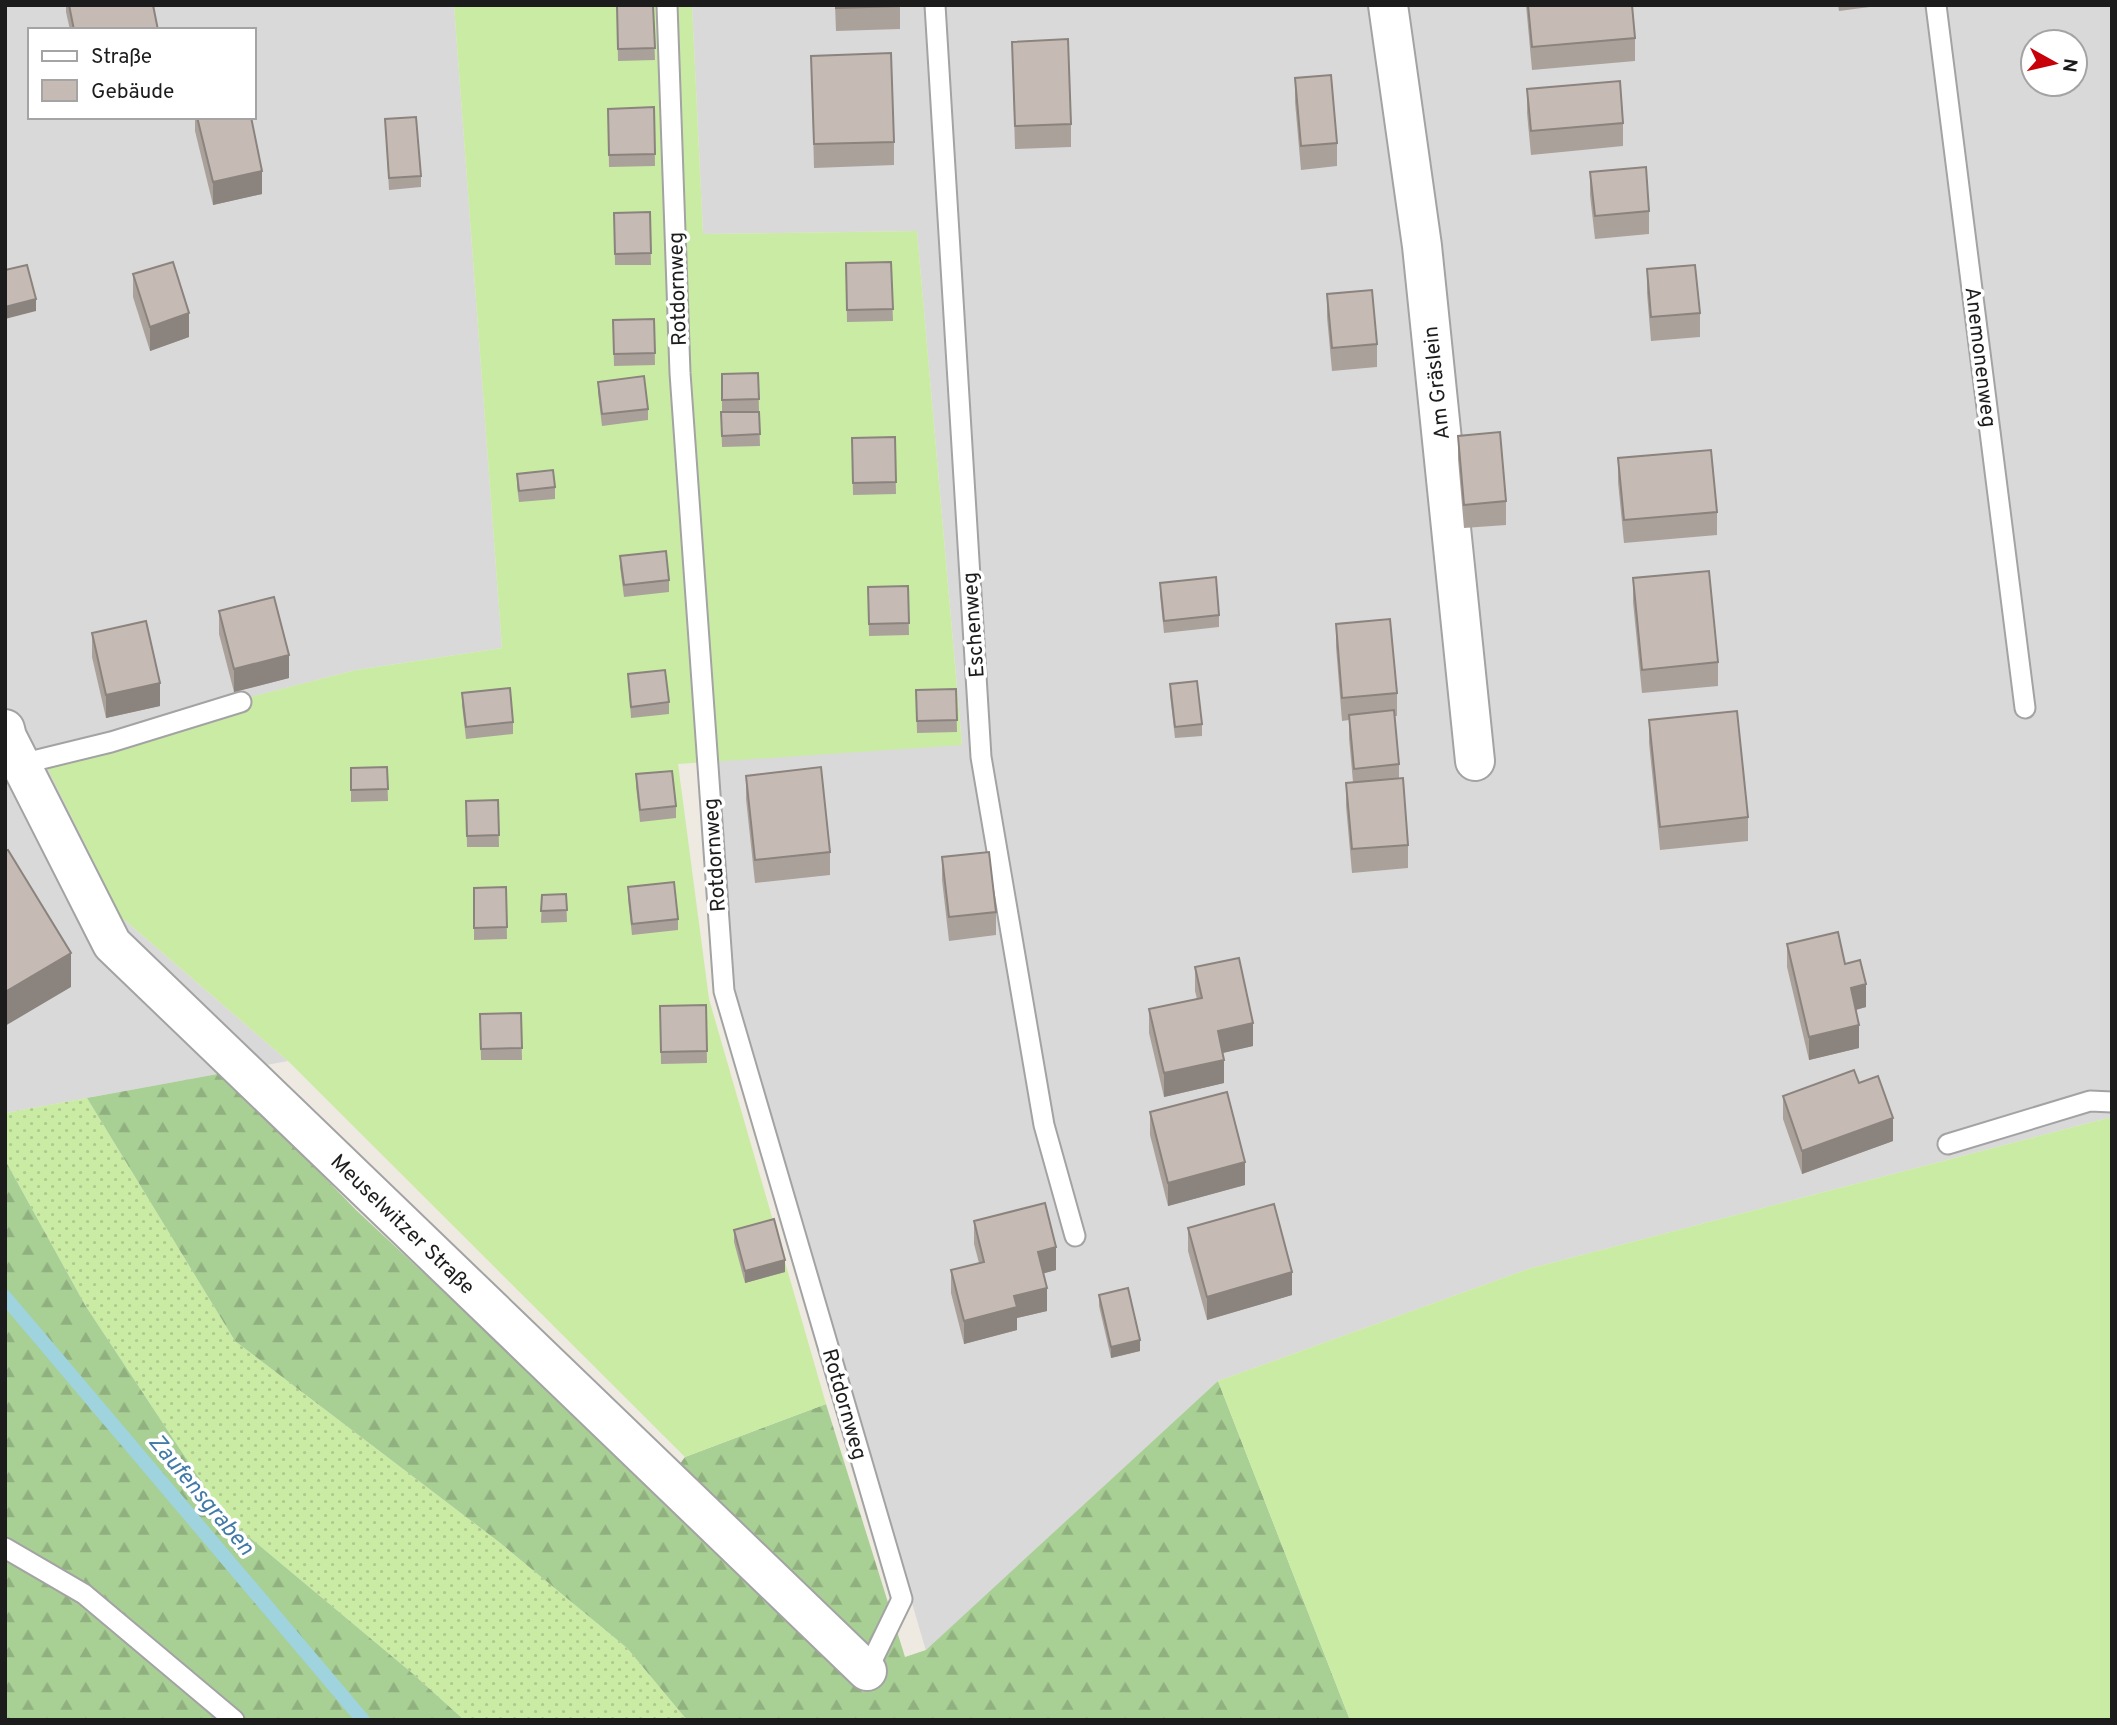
<svg xmlns="http://www.w3.org/2000/svg" width="2117" height="1725" viewBox="0 0 2117 1725" font-family="Overpass,sans-serif">
	<defs>
		<pattern id="grass-dots" width="8" height="8" patternUnits="userSpaceOnUse" patternTransform="scale(1.75)"><rect width="8" height="8" fill="#caeba4"/><path d="M2 2h.1M6 6h.1" fill="none" stroke="#adc98d" stroke-width="1.8" stroke-linecap="round"/></pattern>
		<pattern id="forest-firs" width="22" height="20" patternUnits="userSpaceOnUse" patternTransform="scale(1.75)"><rect width="22" height="20" fill="#a8cf94"/><path d="M5 1l3.5 6h-7zM16 11l3.5 6h-7z" fill="#90b17f"/></pattern>
	</defs>
	<rect width="100%" height="100%" fill="#eee9e1"/>
	<g fill="#dad9d9" fill-rule="evenodd">
		<path d="M5,5H454L502,648L356,670L40,751L121,917L288,1061L5,1113ZM30,30H254V117H30Z"/>
		<path d="M692,5H2112V1117L1528,1269L1218,1381L926,1651L733,990L710,761L962,744L917,231L703,234ZM2033,42H2075V84H2033Z"/>
	</g>
	<polygon fill="url(#grass-dots)" points="87,1098 235,1341 499,1542 627,1648 687,1720 464,1720 412,1673 224,1516 85,1305 5,1160 5,1113"/>
	<g fill="url(#forest-firs)">
		<polygon points="223,1073 356,1210 659,1492 685,1457 826,1404 905,1657 926,1650 1218,1381 1350,1720 687,1720 627,1648 499,1542 235,1341 87,1098"/>
		<polygon points="5,1160 85,1305 224,1516 412,1673 464,1720 5,1720"/>
	</g>
	<g fill="#caeba4">
		<polygon points="454,5 692,5 703,234 917,231 962,745 678,764 709,999 826,1404 685,1457 288,1061 121,917 39,751 356,670 502,648"/>
		<polygon points="2112,1117 2112,1720 1350,1720 1218,1381 1528,1269"/>
	</g>
	<g fill="none" stroke-linecap="round" stroke-linejoin="round">
		<polyline stroke="#9fd3de" stroke-width="14" points="5,1297 363,1720"/>
		<g stroke="#a3a3a3" stroke-width="23">
			<g id="service">
				<polyline points="667,5 680,373 724,991 902,1599 867,1671"/>
				<polyline points="935,5 981,757 1044,1125 1075,1236"/>
				<polyline points="1936,5 2025,708"/>
				<polyline points="21,764 111,742 241,702"/>
				<polyline points="1948,1144 2090,1101 2112,1102"/>
				<polyline points="5,1548 84,1594 234,1720"/>
			</g>
		</g>
		<g stroke="#a3a3a3" stroke-width="42">
			<g id="minor">
				<polyline points="1388,5 1422,246 1475,761"/>
				<polyline points="5,729 7,737 112,944 867,1671"/>
			</g>
		</g>
		<use href="#service" stroke="#fff" stroke-width="19"/>
		<use href="#minor" stroke="#fff" stroke-width="38"/>
	</g>
	<g fill="#aaa19b">
		<polygon points="66,5 153,5 158,30 70,30 66,12"/>
		<polygon points="617,5 653,5 655,60 618,61"/>
		<polygon points="835,5 900,5 900,29 836,31"/>
		<polygon points="1526,5 1632,5 1635,38 1635,61 1532,70"/>
		<polygon points="1838,5 1885,5 1839,11"/>
		<polygon points="1012,42 1071,124 1071,147 1015,149"/>
		<polygon points="811,56 894,142 894,165 814,168"/>
		<polygon points="1295,78 1337,143 1337,166 1301,170 1295,102"/>
		<polygon points="1527,89 1623,123 1623,146 1531,155 1527,113"/>
		<polygon points="654,107 655,166 609,167 608,109"/>
		<polygon points="195,117 251,117 262,194 213,205 195,131"/>
		<polygon points="385,119 421,176 421,187 389,190"/>
		<polygon points="1590,172 1649,211 1649,234 1595,239 1590,195"/>
		<polygon points="650,212 651,265 615,265 614,213"/>
		<polygon points="891,262 893,321 847,322 846,263"/>
		<polygon points="1647,269 1700,313 1700,337 1651,341 1647,293"/>
		<polygon points="133,274 189,337 150,351 133,297"/>
		<polygon points="1327,294 1377,344 1377,367 1332,371 1327,317"/>
		<polygon points="654,319 655,365 614,366 613,320"/>
		<polygon points="758,373 759,411 722,412 722,374"/>
		<polygon points="598,382 648,409 648,420 602,426 598,393"/>
		<polygon points="721,412 759,412 760,446 722,447"/>
		<polygon points="1458,436 1506,501 1506,525 1464,528 1458,459"/>
		<polygon points="895,437 896,494 853,495 852,438"/>
		<polygon points="1618,458 1717,512 1717,535 1624,543 1618,482"/>
		<polygon points="517,474 555,487 555,499 519,502 517,486"/>
		<polygon points="620,556 669,580 669,592 624,597 620,567"/>
		<polygon points="1633,578 1718,662 1718,686 1642,693 1633,602"/>
		<polygon points="1160,583 1219,615 1219,627 1164,633 1160,595"/>
		<polygon points="908,586 909,635 869,636 868,587"/>
		<polygon points="219,611 289,678 234,692 219,634"/>
		<polygon points="1336,624 1397,693 1397,716 1395,716 1399,764 1399,778 1408,845 1408,868 1352,873 1346,806 1346,783 1353,782 1349,738 1349,720 1342,721 1336,647"/>
		<polygon points="92,633 160,706 106,718 92,657"/>
		<polygon points="628,674 669,702 669,714 631,718"/>
		<polygon points="1170,684 1202,724 1202,736 1175,738 1170,695"/>
		<polygon points="956,689 957,732 917,733 916,690"/>
		<polygon points="462,693 513,722 513,734 466,739 462,705"/>
		<polygon points="1649,720 1748,817 1748,841 1660,850 1649,743"/>
		<polygon points="387,767 388,801 351,802 351,768"/>
		<polygon points="636,774 676,806 676,818 640,822 636,786"/>
		<polygon points="746,776 830,852 830,875 755,883 746,799"/>
		<polygon points="498,800 499,847 467,847 466,801"/>
		<polygon points="942,857 996,912 996,935 949,941 942,880"/>
		<polygon points="506,887 507,939 474,940 474,888"/>
		<polygon points="628,887 678,919 678,930 632,935 628,899"/>
		<polygon points="566,894 567,922 541,923 542,895"/>
		<polygon points="1787,944 1845,964 1866,1007 1856,1010 1859,1048 1809,1060 1787,967"/>
		<polygon points="1195,967 1253,1046 1223,1053 1224,1083 1164,1097 1149,1033 1149,1009 1197,999 1195,991"/>
		<polygon points="706,1005 707,1063 661,1064 660,1006"/>
		<polygon points="521,1013 522,1060 481,1060 480,1014"/>
		<polygon points="1859,1083 1893,1141 1802,1174 1783,1119 1783,1096"/>
		<polygon points="1150,1112 1245,1185 1168,1206 1150,1135"/>
		<polygon points="974,1221 1056,1270 1043,1273 1047,1311 1017,1318 1017,1330 964,1344 951,1293 951,1270 979,1263 974,1244"/>
		<polygon points="1188,1228 1292,1295 1207,1320 1188,1251"/>
		<polygon points="734,1230 785,1272 745,1283 734,1242"/>
		<polygon points="1099,1295 1140,1351 1111,1358 1099,1306"/>
	</g>
	<g fill="#8b837e">
		<polygon points="262,171 262,194 213,205 213,182"/>
		<polygon points="36,299 36,311 5,319 5,307"/>
		<polygon points="189,313 189,337 150,351 150,327"/>
		<polygon points="289,655 289,678 234,692 234,669"/>
		<polygon points="160,683 160,706 106,718 106,695"/>
		<polygon points="71,953 71,987 5,1026 5,992"/>
		<polygon points="1866,984 1866,1007 1851,1011 1851,988"/>
		<polygon points="1253,1023 1253,1046 1218,1054 1218,1031"/>
		<polygon points="1859,1025 1859,1048 1809,1060 1809,1037"/>
		<polygon points="1224,1060 1224,1083 1164,1097 1164,1073"/>
		<polygon points="1893,1118 1893,1141 1802,1174 1802,1151"/>
		<polygon points="1245,1162 1245,1185 1168,1206 1168,1183"/>
		<polygon points="1056,1247 1056,1270 1038,1275 1038,1252"/>
		<polygon points="785,1260 785,1272 745,1283 745,1271"/>
		<polygon points="1292,1272 1292,1295 1207,1320 1207,1297"/>
		<polygon points="1047,1288 1047,1311 1017,1318 1017,1330 964,1344 964,1321 1014,1296"/>
		<polygon points="1140,1340 1140,1351 1111,1358 1111,1347"/>
	</g>
	<g fill="#c6bbb4" stroke="#8b837e" stroke-width="2">
		<polygon points="69,5 153,5 158,30 74,30"/>
		<polygon points="617,5 653,5 655,48 618,49"/>
		<polygon points="836,5 900,5 900,6 836,8"/>
		<polygon points="1528,5 1632,5 1635,38 1532,47"/>
		<polygon points="1068,39 1071,124 1015,126 1012,42"/>
		<polygon points="891,53 894,142 814,144 811,56"/>
		<polygon points="1331,75 1337,143 1301,146 1295,78"/>
		<polygon points="1620,81 1623,123 1531,131 1527,89"/>
		<polygon points="654,107 655,154 609,155 608,109"/>
		<polygon points="197,117 251,117 262,171 213,182"/>
		<polygon points="416,117 421,176 389,178 385,119"/>
		<polygon points="1646,167 1649,211 1595,216 1590,172"/>
		<polygon points="650,212 651,253 615,254 614,213"/>
		<polygon points="173,262 189,313 150,327 133,274"/>
		<polygon points="891,262 893,309 847,310 846,263"/>
		<polygon points="27,265 36,299 5,307 5,270"/>
		<polygon points="1695,265 1700,313 1651,317 1647,269"/>
		<polygon points="1372,290 1377,344 1332,348 1327,294"/>
		<polygon points="654,319 655,353 614,354 613,320"/>
		<polygon points="758,373 759,399 722,400 722,374"/>
		<polygon points="644,376 648,409 602,414 598,382"/>
		<polygon points="721,412 759,412 760,434 722,436"/>
		<polygon points="1500,432 1506,501 1464,505 1458,436"/>
		<polygon points="895,437 896,482 853,483 852,438"/>
		<polygon points="1711,450 1717,512 1624,520 1618,458"/>
		<polygon points="553,470 555,487 519,491 517,474"/>
		<polygon points="666,551 669,580 624,585 620,556"/>
		<polygon points="1709,571 1718,662 1642,670 1633,578"/>
		<polygon points="1216,577 1219,615 1164,621 1160,583"/>
		<polygon points="908,586 909,623 869,624 868,587"/>
		<polygon points="274,597 289,655 234,669 219,611"/>
		<polygon points="1390,619 1397,693 1342,698 1336,624"/>
		<polygon points="146,621 160,683 106,695 92,633"/>
		<polygon points="665,670 669,702 631,707 628,674"/>
		<polygon points="1197,681 1202,724 1175,727 1170,684"/>
		<polygon points="510,688 513,722 466,727 462,693"/>
		<polygon points="956,689 957,720 917,721 916,690"/>
		<polygon points="1394,710 1399,764 1354,769 1349,715"/>
		<polygon points="1737,711 1748,817 1660,827 1649,720"/>
		<polygon points="387,767 388,789 351,790 351,768"/>
		<polygon points="821,767 830,852 755,860 746,776"/>
		<polygon points="672,771 676,806 640,810 636,774"/>
		<polygon points="1403,778 1408,845 1352,849 1346,783"/>
		<polygon points="498,800 499,835 467,836 466,801"/>
		<polygon points="8,850 71,953 5,992 5,851"/>
		<polygon points="989,852 996,912 949,917 942,857"/>
		<polygon points="674,882 678,919 632,924 628,887"/>
		<polygon points="506,887 507,927 474,928 474,888"/>
		<polygon points="566,894 567,910 541,911 542,895"/>
		<polygon points="1838,932 1845,964 1860,960 1866,984 1851,988 1859,1025 1809,1037 1787,944"/>
		<polygon points="1239,958 1253,1023 1218,1031 1224,1060 1164,1073 1149,1009 1202,998 1195,967"/>
		<polygon points="706,1005 707,1051 661,1052 660,1006"/>
		<polygon points="521,1013 522,1048 481,1049 480,1014"/>
		<polygon points="1854,1070 1859,1083 1878,1076 1893,1118 1802,1151 1783,1096"/>
		<polygon points="1227,1092 1245,1162 1168,1183 1150,1112"/>
		<polygon points="1045,1203 1056,1247 1038,1252 1047,1288 1014,1296 1017,1307 964,1321 951,1270 984,1262 974,1221"/>
		<polygon points="1274,1204 1292,1272 1207,1297 1188,1228"/>
		<polygon points="774,1219 785,1260 745,1271 734,1230"/>
		<polygon points="1128,1288 1140,1340 1111,1347 1099,1295"/>
	</g>
	<g text-anchor="middle" stroke-width="7" stroke-linejoin="round" paint-order="stroke">
		<g font-size="21" fill="#1c1c1c" stroke="#fff">
			<text transform="translate(677 289) rotate(-92)" y="7">Rotdornweg</text>
			<text transform="translate(1981 357) rotate(83)" y="7">Anemonenweg</text>
			<text transform="translate(1436 383) rotate(-96)" y="7">Am Gräslein</text>
			<text transform="translate(973 625) rotate(-94)" y="7">Eschenweg</text>
			<text transform="translate(714 855) rotate(-94)" y="7">Rotdornweg</text>
			<text transform="translate(403 1224) rotate(44)" y="7">Meuselwitzer Straße</text>
			<text transform="translate(845 1404) rotate(74)" y="7">Rotdornweg</text>
		</g>
		<g font-size="23" font-style="italic" fill="#427aa7" stroke="#fff">
			<text transform="translate(202 1494) rotate(50)" y="8">Zaufensgraben</text>
		</g>
	</g>
	<rect width="2117" height="1725" fill="none" stroke="#1c1c1c" stroke-width="14"/>
	<rect x="28" y="28" width="228" height="91" fill="#ffffff" stroke="#a4a4a4" stroke-width="2"/>
	<rect x="42" y="51" width="35" height="10" fill="#ffffff" stroke="#a4a4a4" stroke-width="2"/>
	<text x="91" y="63" font-size="21" fill="#1c1c1c">Straße</text>
	<rect x="42" y="80" width="35" height="21" fill="#c6bbb4" stroke="#a4a4a4" stroke-width="2"/>
	<text x="91" y="98" font-size="21" fill="#1c1c1c">Gebäude</text>
	<g transform="translate(2054 63) rotate(98)"><circle r="33" fill="#ffffff" stroke="#a4a4a4" stroke-width="2"/>
	<path d="M0-5L12 26L0 18L-12 26Z" fill="#c80009"/>
	<text y="-10" font-size="19" font-weight="bold" text-anchor="middle" fill="#1c1c1c">N</text>
	</g>
</svg>
